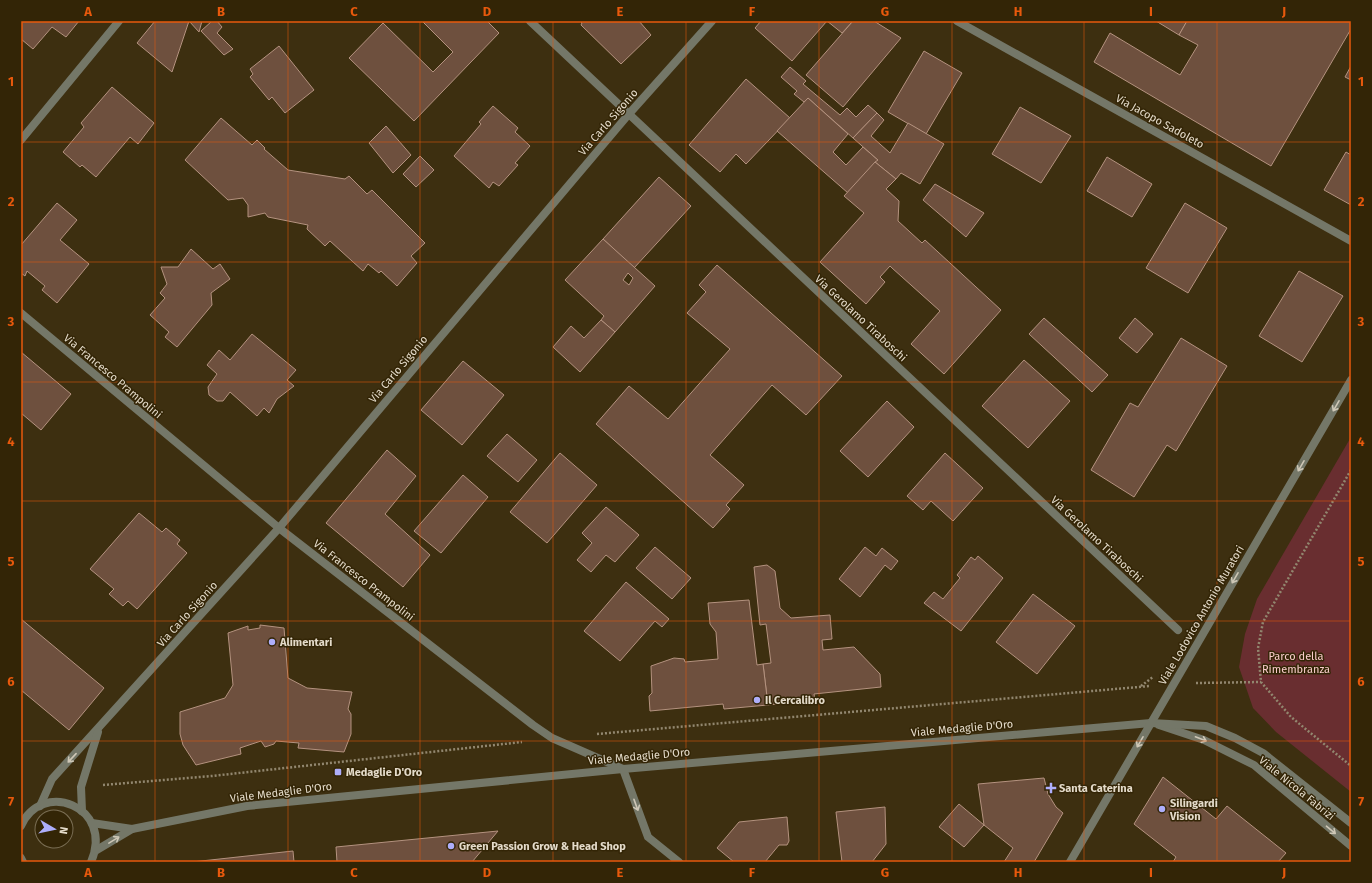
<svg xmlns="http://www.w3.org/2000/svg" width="1372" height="883" viewBox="0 0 1372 883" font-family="'Fira Sans',sans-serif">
	<rect width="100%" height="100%" fill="#3d2f10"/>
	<polygon fill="#692e30" points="1351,437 1351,792 1276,732 1253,708 1239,667 1245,634 1257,599"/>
	<g fill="#6e503e" stroke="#b4927f" fill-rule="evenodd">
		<polygon points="21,21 79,21 66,37 52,27 33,49 21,39"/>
		<polygon points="155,21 189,21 172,72 137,43"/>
		<polygon points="189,21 202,21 199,32"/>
		<polygon points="212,21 217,21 222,27 217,33 233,49 224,55 201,31"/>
		<polygon points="422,21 487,21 499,33 414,121 349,58 383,23 433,72 453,52"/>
		<polygon points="580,21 639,21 651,35 621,64 581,25 582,23"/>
		<polygon points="761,21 853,21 842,33 827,21 792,61 755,28"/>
		<polygon points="853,21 874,21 901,38 843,107 806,75"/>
		<polygon points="1156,21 1187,21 1179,35"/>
		<polygon points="1187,21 1351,21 1351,29 1271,166 1094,62 1110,33 1180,75 1198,45 1179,35"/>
		<polygon points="279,46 314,90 285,113 272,97 269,100 250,77 253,74 250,69"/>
		<polygon points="924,51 962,73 926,134 888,112"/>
		<polygon points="1351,66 1351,80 1345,77"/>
		<polygon points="790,67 806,81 803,84 840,115 847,108 856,117 868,105 877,113 853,138 808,98 804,102 794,94 797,91 781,77"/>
		<polygon points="746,79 790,118 746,164 736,154 720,172 689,145"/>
		<polygon points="112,87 154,123 138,144 130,137 96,177 82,165 80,167 63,152 84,127 81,123"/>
		<polygon points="808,98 848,134 833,152 846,165 863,147 878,160 848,193 777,131"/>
		<polygon points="493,106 518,128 515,132 530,146 515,163 518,165 499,186 493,182 489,188 454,156 481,124 479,122"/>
		<polygon points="1020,107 1071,136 1041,183 992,154"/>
		<polygon points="877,113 884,120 871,136 890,153 908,123 944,144 920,184 901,173 896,179 875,162 878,160 853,138"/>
		<polygon points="221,118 252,145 257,140 265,148 264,149 288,170 345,179 349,176 367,194 372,190 425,243 411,256 417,263 397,286 381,271 379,273 368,264 363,271 330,241 325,246 307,229 308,225 268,217 265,213 248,217 248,205 243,198 228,200 185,160"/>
		<polygon points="386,126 411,155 393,173 369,143"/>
		<polygon points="1346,152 1351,155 1351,205 1324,190"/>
		<polygon points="420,156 434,170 416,187 403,174"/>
		<polygon points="1107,157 1152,184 1132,217 1087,191"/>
		<polygon points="875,162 896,179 886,189 899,201 898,221 922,243 925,240 1001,310 944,374 911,344 940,311 892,268 890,266 880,277 885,282 866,304 820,262 864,213 844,196"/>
		<polygon points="659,177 691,206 634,268 603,239"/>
		<polygon points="935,184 984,213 966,237 923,200"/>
		<polygon points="57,203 77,220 60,240 89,264 57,303 42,290 45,286 27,271 25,276 21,273 21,245"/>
		<polygon points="1185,203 1227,228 1188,293 1146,268"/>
		<path d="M603,239L655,286L615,332L601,320L604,316L565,280ZM628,273L633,278L629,285L623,280Z"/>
		<polygon points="191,249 213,269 220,264 230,279 211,293 212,305 177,347 165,337 169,332 150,315 165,298 160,293 167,284 161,267 178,267"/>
		<polygon points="717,265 842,376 806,415 772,385 710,455 744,485 726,505 730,509 713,528 596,424 629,386 668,419 730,349 687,313 706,292 699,285"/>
		<polygon points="1299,271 1343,296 1302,362 1259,336"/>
		<polygon points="1044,318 1108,375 1092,392 1029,334"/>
		<polygon points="1135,318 1153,334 1137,353 1119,338"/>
		<polygon points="601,320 615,332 580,372 553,347 571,326 584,338"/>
		<polygon points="252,334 296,370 287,380 294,386 277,399 269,413 264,408 257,416 230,392 223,401 217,401 209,395 208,387 217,374 207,365 219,350 230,360"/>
		<polygon points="1181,338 1227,366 1176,451 1167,445 1134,497 1091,470 1130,403 1138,407"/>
		<polygon points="21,352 71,394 41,430 21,413"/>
		<polygon points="1024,360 1070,401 1028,448 982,406"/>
		<polygon points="463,361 504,395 462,445 421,410"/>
		<polygon points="887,401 914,427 868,477 840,451"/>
		<polygon points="507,434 537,460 518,482 487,456"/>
		<polygon points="387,450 416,476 385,514 430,555 403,587 326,523"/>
		<polygon points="560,453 597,485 547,543 510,512"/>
		<polygon points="945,453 983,488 953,521 931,501 923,510 907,496"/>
		<polygon points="463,475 488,497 441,553 414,531"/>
		<polygon points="606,507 639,535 615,562 606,555 591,572 577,560 592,543 582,533"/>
		<polygon points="139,513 162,532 166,528 180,540 177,544 187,553 137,609 128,601 123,606 109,594 114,589 90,569"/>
		<polygon points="655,547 691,578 672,599 636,568"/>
		<polygon points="865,547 876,556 882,548 898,561 891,570 885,565 860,597 839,579"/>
		<polygon points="978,556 1003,578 961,631 924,603 934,592 943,599 960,578 957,575 971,557 975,560"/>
		<polygon points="767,565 775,571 780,608 791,618 830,615 832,639 822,640 823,650 854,647 880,674 881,687 814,694 815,700 768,705 763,664 771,663 766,624 760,625 754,567"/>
		<polygon points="626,582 669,619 662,627 655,621 620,661 584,631"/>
		<polygon points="1033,594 1075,626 1037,674 996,642"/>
		<polygon points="749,600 757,665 763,664 768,705 724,709 723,704 650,711 649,696 652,693 651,666 674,658 684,659 685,662 718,659 716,632 710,624 708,603"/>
		<polygon points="21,619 104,688 69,730 21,690"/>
		<polygon points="260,625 284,628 288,678 307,688 352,692 348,709 351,714 351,734 344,752 298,748 299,743 276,741 274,744 265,747 261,741 240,748 241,754 196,765 183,745 180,734 180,712 225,698 233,685 228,633 248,626 248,630 260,628"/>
		<polygon points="1163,777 1216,819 1227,806 1286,853 1278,862 1173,862 1176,857 1134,824"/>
		<polygon points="1044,778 1048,794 1056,807 1063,813 1034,862 1004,862 1013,848 984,825 978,784"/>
		<polygon points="959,804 984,825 964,847 939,827"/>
		<polygon points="885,807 886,844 872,862 842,862 836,812"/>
		<polygon points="787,817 789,841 787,845 779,845 765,862 734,862 717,848 739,822"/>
		<polygon points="498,831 472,862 337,862 336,847"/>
		<polygon points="293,851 294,862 192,862"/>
	</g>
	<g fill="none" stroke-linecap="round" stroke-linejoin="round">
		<g stroke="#92876f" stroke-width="2.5" stroke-dasharray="2 2" stroke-linecap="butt">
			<polyline points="1351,470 1263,622 1258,648 1261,682 1291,717 1351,766"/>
			<polyline points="1196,683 1261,682"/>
			<polyline points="1141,686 1153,677"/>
			<polyline points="597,734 1150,686"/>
			<polyline points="103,785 212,776 522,742"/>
		</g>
		<polyline stroke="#747768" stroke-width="8" points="1159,725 1204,740 1254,765 1351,846"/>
		<g stroke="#747768" stroke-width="8">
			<polyline points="530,21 1178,630"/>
			<polyline points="957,21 1351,241"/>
			<polyline points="21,140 119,21"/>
			<polyline points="21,313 279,528 533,725 552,738 623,769 648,837 679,862"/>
			<polyline points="1151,723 1206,726 1235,738 1263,753 1351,823"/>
		</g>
		<g stroke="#747768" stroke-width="8">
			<polyline points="40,806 52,779 279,528 628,115 712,21"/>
			<polyline points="82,811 81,787 98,732"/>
			<polyline points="92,823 132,829"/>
			<path d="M21,826C41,779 115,806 91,862"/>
			<polyline points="95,851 132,829 247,806 623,769 1151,723"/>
			<polyline points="21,858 23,862"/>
			<polyline points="1070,862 1351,380"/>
		</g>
	</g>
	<defs><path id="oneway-shaft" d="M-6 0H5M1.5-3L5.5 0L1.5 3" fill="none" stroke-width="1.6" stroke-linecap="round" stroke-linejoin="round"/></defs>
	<g stroke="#cec7b6">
		<use href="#oneway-shaft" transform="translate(1336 406) rotate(120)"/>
		<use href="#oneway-shaft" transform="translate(1301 466) rotate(120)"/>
		<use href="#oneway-shaft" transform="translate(1235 578) rotate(120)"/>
		<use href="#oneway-shaft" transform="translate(1201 739) rotate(21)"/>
		<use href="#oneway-shaft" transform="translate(1140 742) rotate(120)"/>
		<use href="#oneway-shaft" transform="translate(72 758) rotate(133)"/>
		<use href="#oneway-shaft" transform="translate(636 805) rotate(70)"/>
		<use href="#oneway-shaft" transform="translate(1331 830) rotate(40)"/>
		<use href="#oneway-shaft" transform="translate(114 840) rotate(-31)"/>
	</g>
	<path fill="none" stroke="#e8590c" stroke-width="1" stroke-opacity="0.55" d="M155,21V862M288,21V862M420,21V862M553,21V862M686,21V862M819,21V862M952,21V862M1084,21V862M1217,21V862M21,142H1351M21,262H1351M21,382H1351M21,501H1351M21,621H1351M21,741H1351"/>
	<g fill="#aeaefa" stroke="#332506" stroke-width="1.5">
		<circle cx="272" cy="642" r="4"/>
		<circle cx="757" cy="700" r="4"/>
		<rect x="334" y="768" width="8" height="8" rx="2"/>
		<path d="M1049 782h4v4h4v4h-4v4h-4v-4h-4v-4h4z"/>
		<circle cx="1162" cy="809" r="4"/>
		<circle cx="451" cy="846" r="4"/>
	</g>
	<g text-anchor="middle" stroke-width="3" stroke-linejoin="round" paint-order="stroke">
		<g font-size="11" fill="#e4dbca" stroke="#332506">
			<text transform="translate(1160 121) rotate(29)" y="4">Via Jacopo Sadoleto</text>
			<text transform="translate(608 122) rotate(-49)" y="4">Via Carlo Sigonio</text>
			<text transform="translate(861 318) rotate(43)" y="4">Via Gerolamo Tiraboschi</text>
			<text transform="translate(398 369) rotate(-50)" y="4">Via Carlo Sigonio</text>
			<text transform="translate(113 376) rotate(40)" y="4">Via Francesco Prampolini</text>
			<text transform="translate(1097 539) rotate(43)" y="4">Via Gerolamo Tiraboschi</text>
			<text transform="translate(364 580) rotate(38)" y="4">Via Francesco Prampolini</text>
			<text transform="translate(187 614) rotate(-48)" y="4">Via Carlo Sigonio</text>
			<text transform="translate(1201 615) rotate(-60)" y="4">Viale Lodovico Antonio Muratori</text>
			<text transform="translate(962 728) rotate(-5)" y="4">Viale Medaglie D'Oro</text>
			<text transform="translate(639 756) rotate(-5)" y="4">Viale Medaglie D'Oro</text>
			<text transform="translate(1297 788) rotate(39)" y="4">Viale Nicola Fabrizi</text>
			<text transform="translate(281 792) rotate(-7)" y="4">Viale Medaglie D'Oro</text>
		</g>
		<g font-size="11" font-weight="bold" fill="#e4dbca" stroke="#332506" text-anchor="start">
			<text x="280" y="646">Alimentari</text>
			<text x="765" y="704">Il Cercalibro</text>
			<text x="346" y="776">Medaglie D'Oro</text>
			<text x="1059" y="792">Santa Caterina</text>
			<text x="1170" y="807">Silingardi<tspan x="1170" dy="13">Vision</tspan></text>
			<text x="459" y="850">Green Passion Grow &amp; Head Shop</text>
		</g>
		<g font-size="11" fill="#facdcc" stroke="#332506">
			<text x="1296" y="660">Parco della<tspan x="1296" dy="13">Rimembranza</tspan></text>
		</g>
	</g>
	<rect width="1372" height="883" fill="none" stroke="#332506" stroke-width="44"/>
	<g transform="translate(54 829) rotate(99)"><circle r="19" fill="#332506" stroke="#7a6e54"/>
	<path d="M0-3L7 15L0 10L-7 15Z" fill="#aeaefa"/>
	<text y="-6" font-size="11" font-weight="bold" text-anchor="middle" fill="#e4dbca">N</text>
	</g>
	<rect x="22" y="22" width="1328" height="839" fill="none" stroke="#e8590c" stroke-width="1.5"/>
	<g font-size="13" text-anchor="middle" font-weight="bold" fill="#e8590c">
		<text x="88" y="16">A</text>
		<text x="221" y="16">B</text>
		<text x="354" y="16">C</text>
		<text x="487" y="16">D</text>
		<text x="620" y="16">E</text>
		<text x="752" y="16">F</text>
		<text x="885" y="16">G</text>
		<text x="1018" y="16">H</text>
		<text x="1151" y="16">I</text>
		<text x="1284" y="16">J</text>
		<text x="11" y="86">1</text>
		<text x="1361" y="86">1</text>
		<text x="11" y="206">2</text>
		<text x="1361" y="206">2</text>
		<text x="11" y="326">3</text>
		<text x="1361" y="326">3</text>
		<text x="11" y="446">4</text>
		<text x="1361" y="446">4</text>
		<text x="11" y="566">5</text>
		<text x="1361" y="566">5</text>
		<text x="11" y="686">6</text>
		<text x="1361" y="686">6</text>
		<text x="11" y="806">7</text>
		<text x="1361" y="806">7</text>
		<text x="88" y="877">A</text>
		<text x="221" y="877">B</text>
		<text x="354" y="877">C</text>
		<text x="487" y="877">D</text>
		<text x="620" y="877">E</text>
		<text x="752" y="877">F</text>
		<text x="885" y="877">G</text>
		<text x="1018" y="877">H</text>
		<text x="1151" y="877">I</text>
		<text x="1284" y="877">J</text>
	</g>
</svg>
